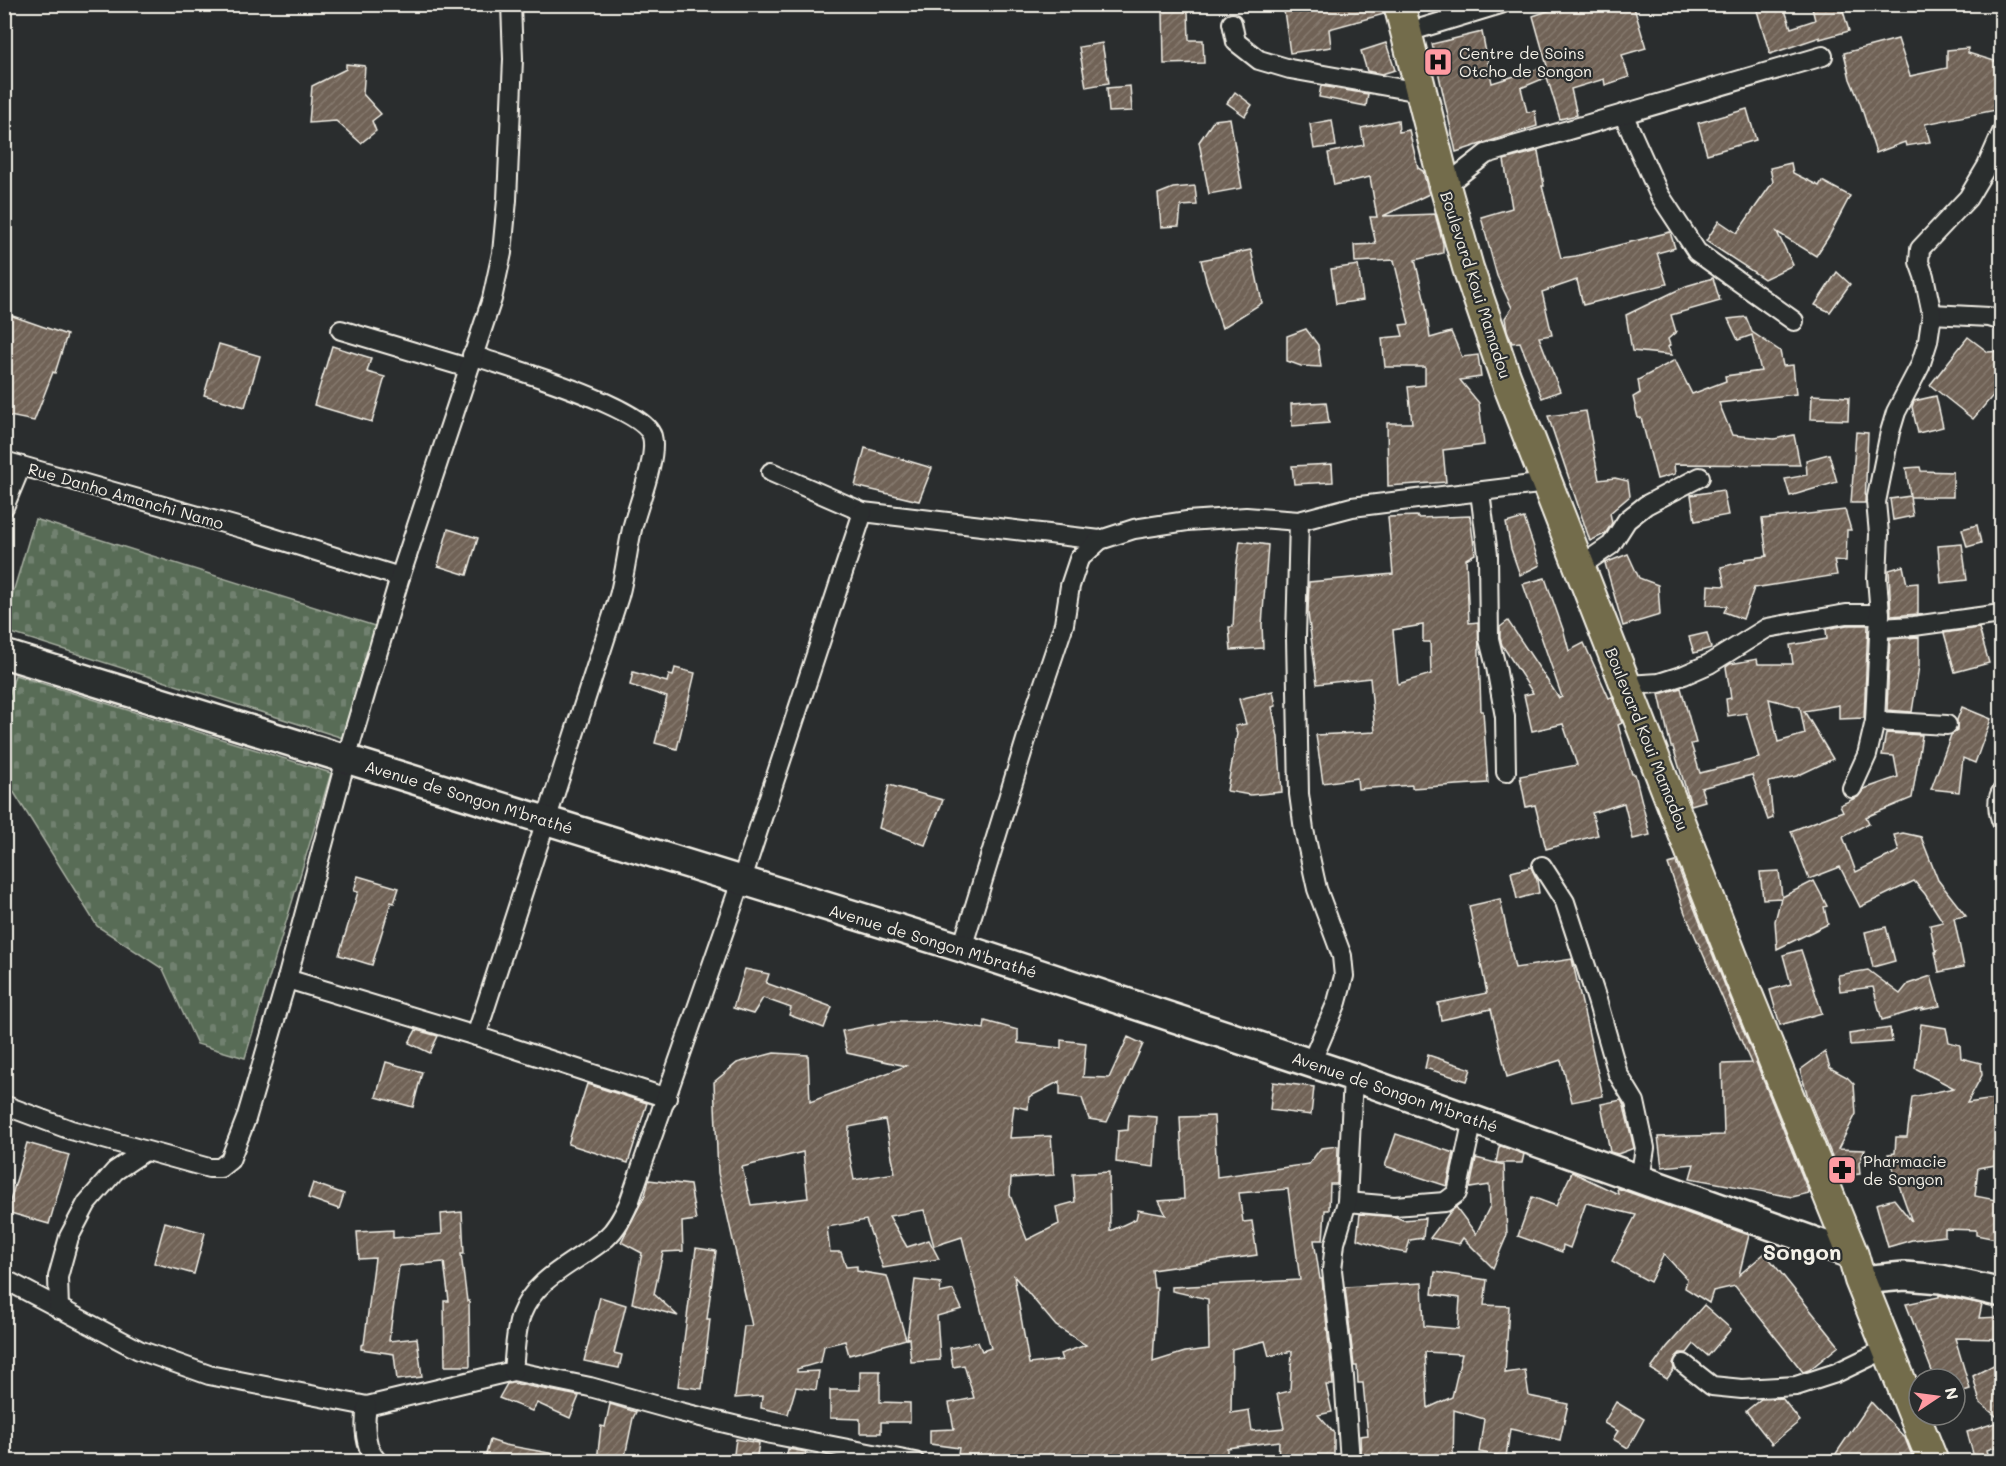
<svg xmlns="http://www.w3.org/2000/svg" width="2006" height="1466" viewBox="0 0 2006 1466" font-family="Mali,sans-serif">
	<defs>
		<pattern id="cemetery-stones" width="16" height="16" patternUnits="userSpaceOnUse" patternTransform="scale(1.5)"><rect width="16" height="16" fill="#596c57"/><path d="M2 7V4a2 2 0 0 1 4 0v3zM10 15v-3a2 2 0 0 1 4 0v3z" fill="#71816f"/></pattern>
		<pattern id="building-hatch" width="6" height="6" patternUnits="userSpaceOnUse" patternTransform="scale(1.5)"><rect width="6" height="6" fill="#706256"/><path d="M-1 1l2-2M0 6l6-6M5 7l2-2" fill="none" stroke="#85796e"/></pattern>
	</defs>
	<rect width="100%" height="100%" fill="#2a2d2e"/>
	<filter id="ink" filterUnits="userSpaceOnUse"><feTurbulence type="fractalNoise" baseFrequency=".0167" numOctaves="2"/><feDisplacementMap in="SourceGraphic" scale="12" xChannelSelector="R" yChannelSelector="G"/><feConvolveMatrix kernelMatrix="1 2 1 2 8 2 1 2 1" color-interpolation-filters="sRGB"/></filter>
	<g filter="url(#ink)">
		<g fill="url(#cemetery-stones)" stroke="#a6aea0" stroke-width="1.5">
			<polygon points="35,519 378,627 343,738 5,631 5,619"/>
			<polygon points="15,675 331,773 245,1058 197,1044 163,969 97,926 5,778 5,709"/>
		</g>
		<g fill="url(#building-hatch)" stroke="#f4f1e8" stroke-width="1.5" fill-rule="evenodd">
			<polygon points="1283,4 1382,4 1384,14 1329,29 1331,47 1290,53"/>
			<polygon points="1568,4 1633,4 1646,48 1622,55 1629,77 1605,85 1604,79 1571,89 1577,115 1560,119 1547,77 1521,88 1527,112 1535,111 1537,126 1456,152 1432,44 1482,32 1492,83 1547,66 1533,16"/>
			<polygon points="1755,4 1783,4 1791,28 1815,20 1811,4 1841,4 1849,31 1820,39 1820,37 1770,54"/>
			<polygon points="1163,10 1188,10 1189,40 1203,40 1204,63 1164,64"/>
			<polygon points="1898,39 1910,76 1947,68 1947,50 1968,48 1968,53 2001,63 2001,109 1925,124 1930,142 1906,146 1905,142 1876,153 1860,103 1850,79 1844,53"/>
			<polygon points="1102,43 1109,83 1086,87 1079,47"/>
			<polygon points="1386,43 1395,70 1382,74 1367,71 1361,51"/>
			<polygon points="346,64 365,66 363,94 381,114 372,121 376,131 361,143 336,121 309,123 312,86 346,69"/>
			<polygon points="1130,86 1132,111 1109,112 1107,88"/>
			<polygon points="1321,86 1368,94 1366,106 1319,97"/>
			<polygon points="1235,92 1252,105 1245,116 1227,103"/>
			<polygon points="1747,109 1756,140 1707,154 1698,123"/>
			<polygon points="1230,118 1242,188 1209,194 1199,142 1214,120"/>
			<polygon points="1332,120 1336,146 1314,149 1310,124"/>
			<polygon points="1398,120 1399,132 1409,130 1418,168 1423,171 1429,194 1383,216 1435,214 1443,243 1443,253 1415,260 1426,306 1430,338 1451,332 1462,357 1478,355 1481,377 1460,380 1479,403 1484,445 1443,450 1446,482 1388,486 1387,423 1412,423 1408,387 1425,385 1425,367 1385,367 1382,338 1403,336 1400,325 1409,324 1394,260 1355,262 1354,245 1376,244 1370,217 1377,217 1370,177 1334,185 1328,153 1364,145 1361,128"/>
			<polygon points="1538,151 1544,186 1542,186 1561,258 1576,256 1670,232 1675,248 1657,253 1667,284 1583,305 1577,280 1542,292 1552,335 1539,337 1560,391 1542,398 1520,342 1512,343 1507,330 1505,318 1512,308 1497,276 1481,217 1512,208 1504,160"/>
			<polygon points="1791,163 1793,173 1819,186 1822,181 1850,196 1829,236 1816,256 1777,232 1793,265 1764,279 1706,241 1719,221 1737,233 1773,182 1770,168"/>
			<polygon points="1195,186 1197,205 1181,206 1179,226 1161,227 1158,194 1173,188"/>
			<polygon points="1251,250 1262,303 1222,328 1206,280 1201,260"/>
			<polygon points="1358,265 1363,300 1336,304 1331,269"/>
			<polygon points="1837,272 1850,284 1830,312 1815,305"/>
			<polygon points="1713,278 1720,301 1671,315 1676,332 1668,339 1670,345 1668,347 1672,355 1632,351 1626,315 1686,286"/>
			<polygon points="4,313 67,335 55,373 53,372 34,421 4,415"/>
			<polygon points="1746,317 1752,332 1780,351 1783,366 1793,365 1796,394 1719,403 1732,435 1774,439 1794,435 1800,465 1674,464 1675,474 1657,479 1641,418 1638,418 1633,397 1640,393 1638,380 1675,360 1692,394 1726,381 1725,376 1761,371 1752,335 1738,340 1728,319"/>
			<polygon points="1306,329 1318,345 1321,367 1301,366 1287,361 1287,336"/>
			<polygon points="1968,337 1988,352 2001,351 2001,386 1973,419 1930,385"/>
			<polygon points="219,344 260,356 245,407 204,395"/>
			<polygon points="332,346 371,358 367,372 385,377 372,422 314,405"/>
			<polygon points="1812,395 1849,397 1848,420 1811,419"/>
			<polygon points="1936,396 1943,427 1918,433 1912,407 1914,401"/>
			<polygon points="1326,402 1329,423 1292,426 1291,404"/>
			<polygon points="1586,411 1599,480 1615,478 1628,481 1630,496 1610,513 1612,523 1605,534 1590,541 1548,416"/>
			<polygon points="1856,432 1868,433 1865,503 1851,503"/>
			<polygon points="865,448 932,468 919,501 855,486"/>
			<polygon points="1829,454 1837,482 1790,496 1785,479 1807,475 1806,460"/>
			<polygon points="1332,464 1333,482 1294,484 1292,466"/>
			<polygon points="1920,467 1921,471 1953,472 1953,497 1910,497 1913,516 1893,520 1890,499 1910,496 1906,468"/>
			<polygon points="1723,490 1728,515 1695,521 1691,495"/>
			<polygon points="1845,510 1851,530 1847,530 1846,561 1834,560 1837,575 1754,588 1743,619 1724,612 1727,606 1707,605 1708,585 1725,586 1721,567 1745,561 1745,559 1767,556 1762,519"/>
			<path d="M1417,516L1418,518L1470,516L1475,554L1466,559L1469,623L1478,622L1481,711H1483L1488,783L1412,788V785L1358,789L1357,778L1323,783L1316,735L1375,732L1370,678L1317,684L1308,613L1309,582L1393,574L1388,517ZM1423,625V642H1430L1431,674L1398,684L1393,630Z"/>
			<polygon points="1524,518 1540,565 1520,575 1511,549 1506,523"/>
			<polygon points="1977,525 1981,543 1967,547 1962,529"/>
			<polygon points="448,529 478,538 467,575 438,566"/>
			<polygon points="1240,541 1268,545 1262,625 1263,648 1231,650 1229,627 1233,627 1236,569"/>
			<polygon points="1962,544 1967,580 1941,583 1938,546"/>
			<polygon points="1628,554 1639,578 1658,585 1660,615 1623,626 1605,563"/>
			<polygon points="1903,566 1907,584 1918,583 1918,614 1891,616 1889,570"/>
			<polygon points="1545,578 1564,632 1569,651 1584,643 1609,698 1612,697 1622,723 1618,725 1632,774 1635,774 1650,835 1633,839 1624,803 1592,813 1598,835 1546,849 1535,805 1526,807 1520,776 1577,765 1563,724 1532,731 1524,695 1533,693 1502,645 1500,638 1500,627 1508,621 1559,698 1562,697 1523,584"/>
			<path d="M1847,625H1868L1864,718L1839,719V705L1804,711L1833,759L1797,776L1769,782L1773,818L1768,820L1752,775L1701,788L1705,801L1691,805L1673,747H1671L1659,694L1681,688L1696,743L1691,744L1700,773L1759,758L1746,713L1728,716L1726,699L1731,698L1726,667L1730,664L1757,659L1758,664H1793L1790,645L1827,639L1826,629ZM1769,699L1800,707L1805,734L1778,742Z"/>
			<polygon points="1979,628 1989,663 1955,672 1944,633"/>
			<polygon points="1707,633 1711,648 1694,653 1689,637"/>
			<polygon points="1919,637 1919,666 1912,712 1887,710 1890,639"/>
			<polygon points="675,668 695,673 677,749 655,743 667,697 630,685 633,672 667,682 669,675 673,676"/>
			<polygon points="1273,691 1276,706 1272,707 1278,737 1282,792 1250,795 1227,791 1237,734 1235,726 1246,724 1239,699"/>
			<polygon points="1962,707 1991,719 1975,763 1963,758 1959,792 1931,789 1951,735 1957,731 1957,720"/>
			<polygon points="1886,733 1922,735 1912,798 1866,817 1869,823 1843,837 1856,872 1899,851 1894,835 1903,833 1921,837 1938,880 1966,916 1954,918 1964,967 1939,972 1935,952 1937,950 1935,950 1930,925 1943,922 1925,894 1914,881 1860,907 1840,867 1809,879 1791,831 1843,811 1840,805 1858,797 1864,789 1898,777 1894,756 1882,755"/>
			<polygon points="889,785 943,800 925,845 879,828"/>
			<polygon points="1676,862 1722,978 1809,1193 1792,1197 1690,1178 1694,1164 1662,1167 1658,1137 1724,1135 1722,1064 1751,1063 1685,913 1668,864"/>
			<polygon points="1531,867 1537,880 1539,893 1517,899 1511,872"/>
			<polygon points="1779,871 1782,897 1814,881 1827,906 1824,907 1828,924 1777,949 1775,921 1781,898 1763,899 1760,872"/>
			<polygon points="358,876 399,888 394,903 391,902 372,965 339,955 358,892 354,891"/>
			<polygon points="1500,899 1515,968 1572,959 1603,1096 1572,1102 1561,1060 1507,1077 1491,1009 1441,1020 1438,1003 1487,993 1469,906"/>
			<polygon points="1886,927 1895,961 1873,967 1865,932"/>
			<polygon points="1801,950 1822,1013 1780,1025 1770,990 1791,984 1783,955"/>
			<polygon points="745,969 769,974 766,983 832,1007 824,1028 789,1015 791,1008 763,998 753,1014 733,1008"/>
			<polygon points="1868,970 1900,994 1908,984 1931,976 1940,1006 1922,1010 1923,1008 1882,1020 1873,987 1840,991 1838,975"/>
			<path d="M985,1021L1018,1030V1043L1061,1048V1040L1086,1043L1083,1077L1109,1078L1128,1037L1143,1044L1107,1122L1089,1119L1082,1098L1060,1095V1081L1029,1097L1028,1109L1014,1106L1010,1138L1051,1136L1054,1175L1011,1178L1010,1195L1027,1240L1059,1224L1056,1207L1075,1202L1073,1174L1109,1172L1110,1231L1136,1219L1138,1210L1166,1215L1159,1201L1184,1199L1180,1117L1214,1116L1217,1177L1309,1164L1321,1148L1338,1146L1337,1184H1330L1329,1210H1325L1323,1240H1314L1320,1279H1322L1333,1385H1326L1332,1412L1318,1415L1334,1433V1461H1278L1279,1441L1227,1448V1461H957L959,1448L930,1444V1430L954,1429L949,1403L974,1398L964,1365L953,1367L950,1348L978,1342L982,1351L991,1348L962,1237L934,1246L924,1210L889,1216L907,1247L929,1240L939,1259L883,1268L866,1220L827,1227L830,1252H841L846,1267L857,1266V1271L887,1276L906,1339L849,1355L845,1341L824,1346L821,1362L797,1369V1372L819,1371L816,1390L796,1387L788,1414L761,1408L762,1396L735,1398L744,1326H752L718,1173L714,1082L737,1063L774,1053L808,1055L810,1102L906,1066L847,1053L842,1031L889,1022H940L984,1029ZM885,1120L895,1173L854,1180L848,1147L849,1127ZM803,1152L808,1198L751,1205L742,1167ZM1288,1189L1300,1280L1172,1287V1291L1208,1299L1209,1349L1185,1352L1153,1362L1157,1288H1154L1152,1270L1257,1255L1252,1221L1243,1222L1239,1193ZM1014,1276L1056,1326L1086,1345L1060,1354L1062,1360L1029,1364ZM1265,1341L1269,1356L1292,1351L1290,1391L1277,1394L1284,1428L1252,1431L1249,1410L1231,1413L1232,1349Z"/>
			<polygon points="1921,1024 1946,1028 1949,1042 1960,1045 1961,1058 1981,1063 1982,1075 1967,1103 2001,1098 2001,1164 1978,1168 1975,1196 2001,1201 2001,1240 1976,1235 1976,1230 1945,1229 1945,1236 1912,1240 1888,1247 1876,1204 1894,1199 1912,1222 1888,1154 1895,1153 1896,1137 1907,1137 1912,1097 1954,1088 1915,1068"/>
			<polygon points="1890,1028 1892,1042 1850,1045 1849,1034"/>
			<polygon points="416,1030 438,1036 430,1053 409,1043"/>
			<polygon points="1825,1052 1830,1068 1847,1077 1854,1084 1856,1114 1838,1149 1865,1150 1859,1163 1860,1174 1840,1176 1808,1097 1800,1070"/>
			<polygon points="1428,1055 1471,1069 1467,1081 1425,1068"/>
			<polygon points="386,1062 422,1072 413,1107 376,1097"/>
			<polygon points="1273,1082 1314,1087 1311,1115 1270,1110"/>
			<polygon points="587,1084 647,1103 628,1163 568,1144"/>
			<polygon points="1621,1100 1624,1106 1634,1148 1618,1154 1610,1152 1601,1104"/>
			<polygon points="1129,1115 1157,1117 1154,1167 1116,1162 1118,1131 1128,1130"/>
			<polygon points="1396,1134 1454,1153 1447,1186 1385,1166"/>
			<polygon points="27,1143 69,1155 49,1224 7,1212"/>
			<polygon points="1501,1146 1524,1154 1522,1163 1496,1163 1499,1147"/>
			<polygon points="1476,1158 1504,1165 1507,1235 1493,1268 1463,1238 1459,1244 1430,1238 1450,1212 1456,1207 1476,1234 1490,1206 1489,1185 1470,1188"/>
			<polygon points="1572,1172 1618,1194 1617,1188 1749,1235 1739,1275 1765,1253 1839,1346 1809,1370 1803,1372 1735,1286 1713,1291 1709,1303 1685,1288 1687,1279 1664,1254 1650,1282 1612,1261 1636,1215 1586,1203 1570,1248 1563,1245 1562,1252 1518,1236 1532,1197 1556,1206"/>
			<polygon points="649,1180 690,1185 696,1220 682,1222 683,1251 663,1252 654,1294 678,1316 632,1303 642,1253 621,1242 645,1195"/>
			<polygon points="313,1183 344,1194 339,1209 308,1198"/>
			<polygon points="462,1212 464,1254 461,1254 467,1301 469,1301 470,1366 445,1366 444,1301 449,1301 444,1262 399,1266 389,1341 417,1338 422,1377 397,1380 394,1354 361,1349 361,1345 364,1344 375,1258 359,1259 357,1232 393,1230 393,1238 442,1234 441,1214"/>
			<polygon points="1360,1214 1396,1217 1403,1220 1425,1218 1423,1238 1410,1240 1406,1253 1390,1250 1357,1239"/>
			<polygon points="165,1222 205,1233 194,1274 154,1263"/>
			<polygon points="696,1248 716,1251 707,1319 710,1319 702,1389 678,1386"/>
			<path d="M1435,1272L1487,1280L1484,1305L1509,1306L1505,1373L1525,1370L1529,1396L1568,1404L1560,1440L1510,1429L1506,1457L1479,1452L1484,1419L1454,1410L1453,1461H1361L1360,1436L1368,1435L1363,1383H1358L1357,1366H1354L1345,1287L1422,1283L1424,1326L1458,1329L1460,1298L1432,1294ZM1425,1352L1462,1354L1452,1397L1428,1408Z"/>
			<polygon points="915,1280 941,1283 940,1293 953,1290 962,1309 937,1316 940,1360 911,1362 909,1338 907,1339"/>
			<polygon points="1939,1295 1982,1304 1979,1318 2001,1317 2001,1339 1955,1338 1970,1389 1955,1394 1955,1379 1935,1379 1906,1304 1939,1297"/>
			<polygon points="600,1297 626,1305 614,1353 622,1355 619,1368 584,1361"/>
			<polygon points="1704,1305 1731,1329 1708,1356 1694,1344 1687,1353 1680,1353 1676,1357 1673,1363 1674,1369 1667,1379 1651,1369 1667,1347"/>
			<polygon points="2001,1361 2001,1420 1980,1403 1973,1376"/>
			<polygon points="860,1371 880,1371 880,1402 910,1403 910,1422 881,1422 881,1433 860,1433 860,1419 830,1418 830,1390 860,1390"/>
			<polygon points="513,1383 579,1396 570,1418 537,1403 532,1411 499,1398 507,1384"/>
			<polygon points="1782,1398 1800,1421 1772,1444 1746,1411 1761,1399"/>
			<polygon points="1616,1402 1644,1419 1628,1448 1613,1439 1618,1431 1604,1423"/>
			<polygon points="1871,1402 1905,1438 1914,1461 1831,1461"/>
			<polygon points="610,1404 636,1412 633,1418 624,1461 597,1461 601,1426 605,1427"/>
			<polygon points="2001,1421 2001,1445 1987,1450 1990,1461 1975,1461 1967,1432"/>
			<polygon points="736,1439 759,1443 756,1461 733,1461"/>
			<polygon points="490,1440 505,1445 555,1454 554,1461 484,1461"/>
			<polygon points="788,1449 806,1452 804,1461 786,1461"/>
		</g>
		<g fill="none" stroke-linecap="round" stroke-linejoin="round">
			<g stroke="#f4f1e8" stroke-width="22">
				<g id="street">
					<polyline points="1232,23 1236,42 1259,60 1290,69 1420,92"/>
					<polyline points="1405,33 1501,4"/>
					<polyline points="1623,114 1659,194 1697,252 1794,321"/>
					<polyline points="1445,186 1486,154 1823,56"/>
					<polyline points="1932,314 1989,317 2002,321"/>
					<polyline points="341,330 468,368"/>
					<path d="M472,355C505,367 643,406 652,436C658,457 637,507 632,529C627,552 625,574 619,596L476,1036"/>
					<polyline points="4,461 248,530 400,577"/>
					<polyline points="771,472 863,512 1100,540"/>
					<polyline points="1480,492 1488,555 1489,639 1496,667 1505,717 1506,772"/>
					<polyline points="4,507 21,466"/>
					<polyline points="1299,521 1296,638 1299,794 1304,830 1317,889 1342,956 1344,976 1337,1002 1311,1063"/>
					<polyline points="1579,567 1611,545 1627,520 1646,505 1700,477"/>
					<polyline points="1880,628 1914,626 2001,614"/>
					<polyline points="1627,685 1659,683 1684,675 1709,664 1767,628 1846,614 1880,614"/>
					<polyline points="1875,721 1947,725"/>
					<polyline points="1852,788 1867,755 1875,721 1880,614 1877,578 1879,534 1876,502 1890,432 1896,412 1920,366 1928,341 1932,314 1924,276 1919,262 1920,249 1968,198 1987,166 2002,132"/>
					<path d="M2002,791C1996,799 1998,813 2002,822"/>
					<polyline points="1542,866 1565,902 1597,1000 1618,1074 1635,1102 1645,1148 1640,1179"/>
					<polyline points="962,948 1037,704 1064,624 1070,586 1079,559 1100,540 1134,529 1187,521 1246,517 1299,521 1352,507 1547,483"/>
					<polyline points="287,979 476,1036 667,1098"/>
					<polyline points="4,1105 71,1130 209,1168 220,1168 230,1160 246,1119 287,979 346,759 400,577 492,299 502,253 507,200 513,59 511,4"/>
					<polyline points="1347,1202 1394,1206 1445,1202 1457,1193 1473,1119"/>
					<polyline points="4,1279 139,1350 209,1375 367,1406 513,1371 590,1387 680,1412 771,1434 915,1462"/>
					<polyline points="59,1309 58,1277 69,1237 87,1203 115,1171 145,1151"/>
					<polyline points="1684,1364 1712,1386 1742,1389 1796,1386 1836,1373 1888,1348"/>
					<path d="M513,1371C515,1353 515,1332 521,1315C536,1276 576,1263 606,1238C617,1228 623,1216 629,1203L741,882L863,512"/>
					<path d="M367,1406C364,1425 364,1448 378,1462"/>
					<polyline points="1350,1462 1344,1377 1332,1270 1335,1243 1347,1202 1353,1077"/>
				</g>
			</g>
			<g stroke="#f4f1e8" stroke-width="32">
				<g id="secondary">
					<polyline points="4,654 962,948 1353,1077 1853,1255"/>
					<polyline points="1860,1280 1905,1276 1941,1279 2002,1293"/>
				</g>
			</g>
			<g stroke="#f4f1e8" stroke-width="34">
				<polyline id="primary" points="1399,4 1445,186 1468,268 1505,376 1738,972 1853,1255 1860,1280 1933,1462"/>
			</g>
			<use href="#street" stroke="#2a2d2e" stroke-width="18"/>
			<use href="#secondary" stroke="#2a2d2e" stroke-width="27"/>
			<use href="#primary" stroke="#736c4b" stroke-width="30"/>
		</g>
	</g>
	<defs>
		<g id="hospital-square" transform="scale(1.5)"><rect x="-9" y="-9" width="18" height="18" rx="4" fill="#ff9aa2" stroke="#2a2d2e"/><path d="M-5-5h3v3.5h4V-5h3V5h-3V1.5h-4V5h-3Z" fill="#111"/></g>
		<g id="pharmacy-square" transform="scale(1.5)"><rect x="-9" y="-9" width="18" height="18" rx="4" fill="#ff9aa2" stroke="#2a2d2e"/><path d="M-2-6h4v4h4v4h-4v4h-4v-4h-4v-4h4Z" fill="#111"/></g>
	</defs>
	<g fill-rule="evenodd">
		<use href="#hospital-square" x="1438" y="62"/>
		<use href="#pharmacy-square" x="1842" y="1170"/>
	</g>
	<g text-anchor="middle" stroke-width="4.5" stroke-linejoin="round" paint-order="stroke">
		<g font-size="16" fill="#f4f1e8" stroke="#2a2d2e" text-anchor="start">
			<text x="1459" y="59">Centre de Soins<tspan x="1459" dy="18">Otcho de Songon</tspan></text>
			<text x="1863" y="1167">Pharmacie<tspan x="1863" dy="18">de Songon</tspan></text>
		</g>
		<g font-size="16" fill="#f4f1e8" stroke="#2a2d2e">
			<text transform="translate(1476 285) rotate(72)" y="6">Boulevard Koui Mamadou</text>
			<text transform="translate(126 496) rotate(16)" y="6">Rue Danho Amanchi Namo</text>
			<text transform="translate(1647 739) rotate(68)" y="6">Boulevard Koui Mamadou</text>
			<text transform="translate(469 797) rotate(17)" y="6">Avenue de Songon M'brathé</text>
			<text transform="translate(933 941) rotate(17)" y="6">Avenue de Songon M'brathé</text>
			<text transform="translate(1395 1092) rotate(19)" y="6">Avenue de Songon M'brathé</text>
		</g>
		<g font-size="22" font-weight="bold" fill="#f4f1e8" stroke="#2a2d2e">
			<text x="1802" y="1260">Songon</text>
		</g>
	</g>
	<rect width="2006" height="1466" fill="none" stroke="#2a2d2e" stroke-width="24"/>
	<rect x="12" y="12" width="1982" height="1442" fill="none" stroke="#f4f1e8" stroke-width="2" filter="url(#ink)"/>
	<g transform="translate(1937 1397) rotate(77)"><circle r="28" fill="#2a2d2e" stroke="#7b7b78" stroke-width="1.5"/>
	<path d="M0-4.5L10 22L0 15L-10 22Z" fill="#ff9aa2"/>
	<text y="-9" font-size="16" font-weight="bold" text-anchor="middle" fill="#f4f1e8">N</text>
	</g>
</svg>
